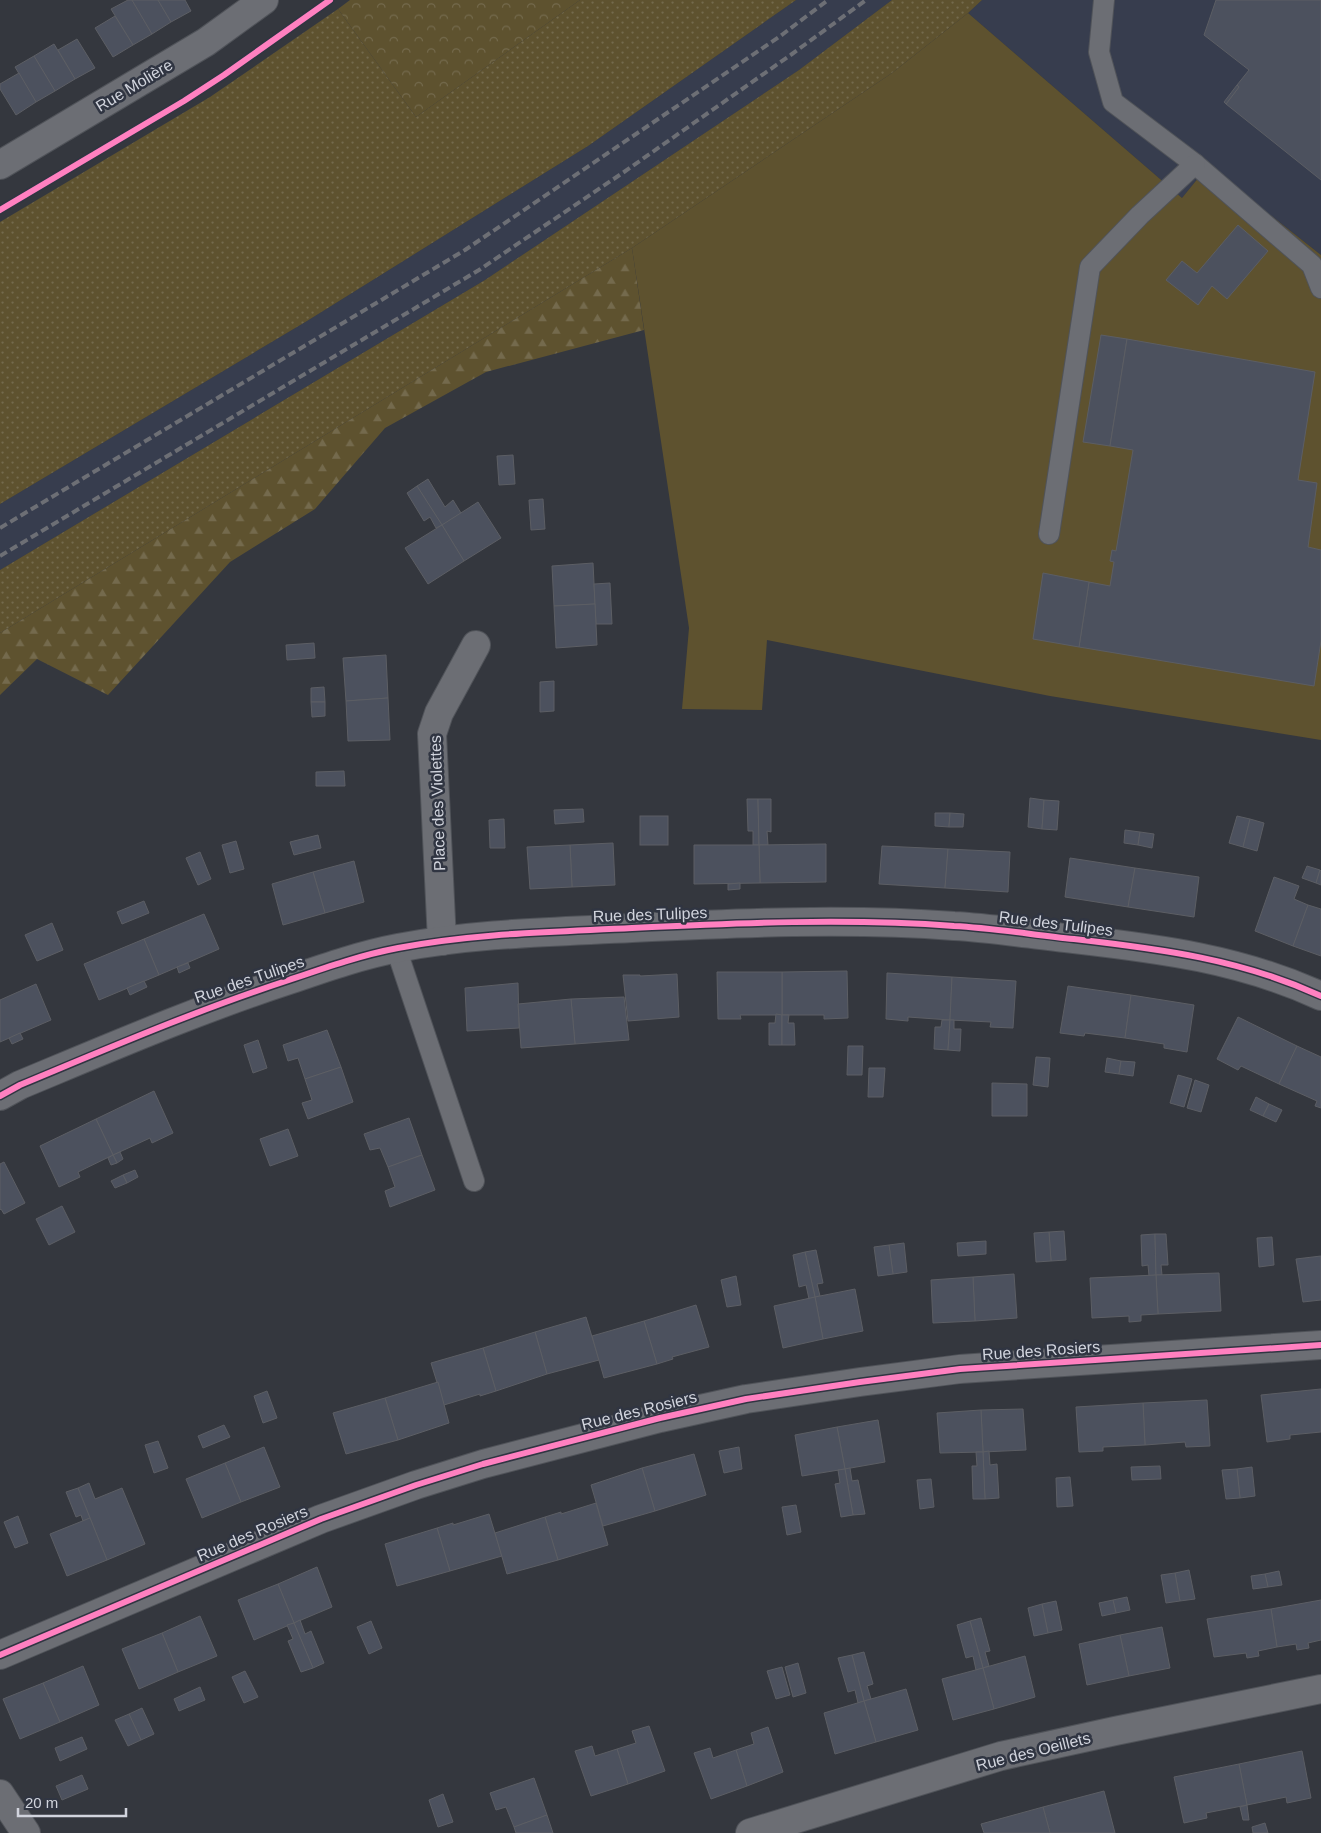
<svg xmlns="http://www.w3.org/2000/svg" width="1321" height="1833" viewBox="0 0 1321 1833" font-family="Helvetica,sans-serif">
	<defs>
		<pattern id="grass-dots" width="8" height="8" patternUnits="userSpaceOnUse" patternTransform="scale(1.25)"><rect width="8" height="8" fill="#5e522f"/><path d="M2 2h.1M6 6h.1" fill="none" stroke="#746a4d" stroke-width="1.8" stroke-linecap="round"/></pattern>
		<pattern id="forest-firs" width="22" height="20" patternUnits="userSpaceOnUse" patternTransform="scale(1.25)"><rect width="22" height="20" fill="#5e522f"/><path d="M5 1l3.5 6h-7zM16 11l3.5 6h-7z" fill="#746a4d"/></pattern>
		<pattern id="park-crowns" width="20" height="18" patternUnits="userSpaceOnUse" patternTransform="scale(1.25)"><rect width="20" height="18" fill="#5e522f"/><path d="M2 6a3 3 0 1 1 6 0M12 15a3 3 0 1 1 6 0" fill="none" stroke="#746a4d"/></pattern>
	</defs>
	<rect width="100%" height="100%" fill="#34373e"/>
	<g fill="#373d4e">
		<polygon points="796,0 892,0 799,70 485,280 0,570 0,504 307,321 588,146"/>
		<polygon points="982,0 1321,0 1321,255 1208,166 1182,198 968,13"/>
	</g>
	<g fill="url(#grass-dots)">
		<polygon points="580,0 796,0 588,146 307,321 0,504 0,222 210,97 338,9 416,117"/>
		<polygon points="892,0 982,0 968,13 892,73 632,248 0,633 0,570 485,280 799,70"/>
	</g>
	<polygon fill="url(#forest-firs)" points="632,248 644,330 486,372 385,428 315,509 230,562 108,695 37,659 0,695 0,633"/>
	<polygon fill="url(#park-crowns)" points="350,0 580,0 416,117 338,9"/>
	<polygon fill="#5e522f" points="968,13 1182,198 1208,166 1321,255 1321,740 1050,696 767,640 762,710 682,709 689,628 632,248 892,73"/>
	<g fill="#4c515e" stroke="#5c5e64">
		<polygon points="128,0 132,0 152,34 133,45 111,9"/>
		<polygon points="132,0 158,0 171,22 152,34"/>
		<polygon points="158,0 185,0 191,11 171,22"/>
		<polygon points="1216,0 1321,0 1321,180 1226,104 1239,87 1237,85 1249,70 1204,35"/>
		<polygon points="115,16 133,45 113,57 95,28"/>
		<polygon points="77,39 95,68 75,79 58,50"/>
		<polygon points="54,44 75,79 55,91 34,56"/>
		<polygon points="34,56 55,91 36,102 15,67"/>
		<polygon points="19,73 36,102 16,115 0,89 0,84"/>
		<polygon points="1237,85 1239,87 1226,104 1224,102"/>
		<polygon points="1238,225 1268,251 1227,299 1212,286 1198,305 1166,280 1182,261 1197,273"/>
		<polygon points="1101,335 1127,339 1110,446 1083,442"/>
		<polygon points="1127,339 1315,372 1298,480 1317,483 1308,547 1321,550 1321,641 1314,686 1079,647 1089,582 1110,586 1114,562 1110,561 1112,550 1116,551 1133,450 1110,446"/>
		<polygon points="513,455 515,484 499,485 497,456"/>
		<polygon points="428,479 445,507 453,500 461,513 442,525 417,486"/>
		<polygon points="417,486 442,525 436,528 430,517 424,521 407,493"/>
		<polygon points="543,499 545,529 531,530 529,500"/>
		<polygon points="478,502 501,538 464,561 442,525"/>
		<polygon points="442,525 464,561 428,584 405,548"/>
		<polygon points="593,563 595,604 554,606 552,566"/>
		<polygon points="1043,573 1089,582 1079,647 1033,639"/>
		<polygon points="610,583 612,624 596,624 594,584"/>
		<polygon points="595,604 597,645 556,648 554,606"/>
		<polygon points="314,643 315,658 287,660 286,645"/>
		<polygon points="386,655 388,698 346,701 343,658"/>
		<polygon points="554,681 554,711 540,712 540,682"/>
		<polygon points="324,687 325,702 311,702 311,688"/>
		<polygon points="388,698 390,740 348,741 346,701"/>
		<polygon points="311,702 325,702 325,716 312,717"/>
		<polygon points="344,771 345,786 316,786 316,772"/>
		<polygon points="1030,798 1044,800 1042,829 1028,827"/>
		<polygon points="747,799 758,799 759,845 753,845 753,831 748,831"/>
		<polygon points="758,799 771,799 771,832 767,831 768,845 759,845"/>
		<polygon points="1044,800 1059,801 1057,830 1042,829"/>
		<polygon points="583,809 584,822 555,824 554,810"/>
		<polygon points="935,813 950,813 949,827 935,826"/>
		<polygon points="950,813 964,814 963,827 949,827"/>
		<rect x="640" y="816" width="28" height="29"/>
		<polygon points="1237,816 1250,819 1243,847 1229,843"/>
		<polygon points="504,819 505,848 490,848 489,820"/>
		<polygon points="1250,819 1264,823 1257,851 1243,847"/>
		<polygon points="1125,830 1140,832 1138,845 1124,843"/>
		<polygon points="1140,832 1154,834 1152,848 1138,845"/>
		<polygon points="318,835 321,848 294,855 290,842"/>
		<polygon points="236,841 244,869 230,873 222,845"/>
		<polygon points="613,843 615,885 572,887 570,845"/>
		<polygon points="826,844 826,882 760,883 759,845"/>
		<polygon points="570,845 572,887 530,889 527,847"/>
		<polygon points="694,845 759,845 760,883 694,884"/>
		<polygon points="882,846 948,849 945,888 879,884"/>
		<polygon points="948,849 1010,852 1008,892 945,888"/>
		<polygon points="200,852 211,879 198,885 186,858"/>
		<polygon points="1070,858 1135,868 1128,907 1065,897"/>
		<polygon points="354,861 364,902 325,913 313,872"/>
		<polygon points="1307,866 1320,870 1316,883 1302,878"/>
		<polygon points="1135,868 1199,877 1194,917 1128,907"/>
		<polygon points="1320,870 1321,871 1321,885 1316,883"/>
		<polygon points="313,872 325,913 283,925 272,884"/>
		<polygon points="1274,877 1299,886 1294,899 1308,905 1293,946 1255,931"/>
		<polygon points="740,883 740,889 728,890 728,884"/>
		<polygon points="144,901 149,913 122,924 117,912"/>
		<polygon points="1308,905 1321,909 1321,956 1293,946"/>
		<polygon points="204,914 219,949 159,975 144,939"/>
		<polygon points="52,923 63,950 37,961 25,935"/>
		<polygon points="144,939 159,975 99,1000 84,964"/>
		<polygon points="188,963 190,968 179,973 177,967"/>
		<polygon points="847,971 848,1018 824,1019 824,1015 782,1015 782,972"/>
		<polygon points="717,972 782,972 782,1015 740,1015 741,1019 718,1019"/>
		<polygon points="887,973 952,977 950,1020 908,1017 908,1021 886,1019"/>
		<polygon points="677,974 679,1017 628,1021 623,975 640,975 640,976"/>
		<polygon points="952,977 1016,981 1013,1028 990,1027 991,1022 950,1020"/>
		<polygon points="144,981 147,987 130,995 127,988"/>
		<polygon points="518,983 519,1028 467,1031 465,988"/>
		<polygon points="36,984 51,1020 0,1042 0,1000"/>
		<polygon points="1068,986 1131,995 1125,1038 1085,1033 1084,1036 1060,1033"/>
		<polygon points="1131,995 1194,1005 1187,1052 1164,1048 1164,1044 1125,1038"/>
		<polygon points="624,997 629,1040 575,1044 571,999"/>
		<polygon points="571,999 575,1044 521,1048 518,1004"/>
		<polygon points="776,1014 782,1015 782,1045 769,1045 769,1023 775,1023"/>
		<polygon points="782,1015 789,1015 788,1023 794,1023 795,1045 782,1045"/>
		<polygon points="1238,1017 1297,1046 1279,1084 1241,1066 1238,1070 1217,1059"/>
		<polygon points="942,1020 950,1020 948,1050 934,1049 935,1027 941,1027"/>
		<polygon points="950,1020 954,1020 954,1029 961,1029 960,1051 948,1050"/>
		<polygon points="327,1030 341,1067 305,1079 298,1058 288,1061 283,1045"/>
		<polygon points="20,1033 23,1039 12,1044 9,1038"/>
		<polygon points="258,1040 267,1068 253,1073 244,1045"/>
		<polygon points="848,1046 863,1046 862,1075 847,1075"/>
		<polygon points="1297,1046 1321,1057 1321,1108 1315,1106 1317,1101 1279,1084"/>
		<polygon points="1036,1057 1050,1058 1048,1087 1033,1085"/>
		<polygon points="1107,1058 1121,1061 1119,1074 1105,1072"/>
		<polygon points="1121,1061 1135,1062 1133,1076 1119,1074"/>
		<polygon points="341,1067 353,1102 308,1119 302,1103 312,1100 305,1079"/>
		<polygon points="869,1068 885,1068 883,1097 868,1097"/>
		<polygon points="1178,1075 1192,1079 1184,1107 1170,1103"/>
		<polygon points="1195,1080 1209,1085 1201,1112 1187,1108"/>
		<polygon points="992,1083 1027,1084 1027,1116 992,1116"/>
		<polygon points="154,1091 173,1133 152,1143 150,1138 113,1155 96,1119"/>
		<polygon points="1256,1097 1269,1104 1263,1116 1250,1110"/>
		<polygon points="1269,1104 1282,1110 1276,1122 1263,1116"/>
		<polygon points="409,1118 422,1155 388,1167 380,1148 370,1150 364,1134"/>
		<polygon points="96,1119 113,1155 78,1172 80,1177 59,1187 40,1146"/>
		<polygon points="288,1129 298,1156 270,1166 260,1139"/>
		<polygon points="120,1152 123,1159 117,1163 113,1155"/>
		<polygon points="113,1155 117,1163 111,1165 108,1158"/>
		<polygon points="422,1155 435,1190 390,1207 385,1191 395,1187 388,1167"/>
		<polygon points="4,1162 25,1203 4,1214 1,1209 0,1210 0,1164"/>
		<polygon points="135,1170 138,1177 127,1183 123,1175"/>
		<polygon points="123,1175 127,1183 115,1188 111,1181"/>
		<polygon points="62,1206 75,1232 49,1245 36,1219"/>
		<polygon points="1064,1231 1066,1260 1051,1261 1049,1232"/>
		<polygon points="1049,1232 1051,1261 1036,1262 1034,1233"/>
		<polygon points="1155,1234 1156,1275 1149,1276 1148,1265 1142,1266 1141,1235"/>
		<polygon points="1155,1234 1166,1234 1168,1265 1161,1265 1162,1275 1156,1275"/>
		<polygon points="1272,1237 1274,1265 1259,1267 1257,1238"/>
		<polygon points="986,1241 986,1254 958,1256 957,1243"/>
		<polygon points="904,1243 907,1272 893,1274 889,1245"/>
		<polygon points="889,1245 893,1274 878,1276 874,1247"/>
		<polygon points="816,1250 823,1283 817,1284 820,1296 815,1297 805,1252"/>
		<polygon points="805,1252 815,1297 809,1299 806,1285 799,1287 793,1255"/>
		<polygon points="1321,1256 1321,1300 1303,1302 1296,1259"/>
		<polygon points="1219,1273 1221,1311 1158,1314 1156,1275"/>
		<polygon points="1014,1274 1017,1318 975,1321 973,1277"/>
		<polygon points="1156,1275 1158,1314 1141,1315 1141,1321 1129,1322 1129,1316 1092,1318 1090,1278"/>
		<polygon points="736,1276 741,1305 727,1307 721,1280"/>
		<polygon points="973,1277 975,1321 933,1323 931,1280"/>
		<polygon points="855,1289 863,1331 823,1339 815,1297"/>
		<polygon points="815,1297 823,1339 783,1348 774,1306"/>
		<polygon points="696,1305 709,1347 672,1357 673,1359 657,1364 644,1321"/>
		<polygon points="586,1317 599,1360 547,1374 535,1332"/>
		<polygon points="644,1321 657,1364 604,1378 592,1336"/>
		<polygon points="535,1332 547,1374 496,1391 483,1348"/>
		<polygon points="483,1348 496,1391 480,1396 480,1394 444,1405 431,1363"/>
		<polygon points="438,1382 449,1423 398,1440 385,1398"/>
		<polygon points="1321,1389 1321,1432 1290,1435 1290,1439 1267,1442 1261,1395"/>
		<polygon points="267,1391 277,1418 263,1423 254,1396"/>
		<polygon points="385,1398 398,1440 346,1454 333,1413"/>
		<polygon points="1207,1400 1210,1446 1186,1447 1185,1442 1145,1445 1143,1403"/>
		<polygon points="1143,1403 1145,1445 1103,1447 1103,1451 1079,1452 1076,1407"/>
		<polygon points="1023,1409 1026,1450 983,1452 981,1410"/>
		<polygon points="981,1410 983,1452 940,1453 937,1413"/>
		<polygon points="878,1420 885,1462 845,1469 837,1427"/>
		<polygon points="224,1425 230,1437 203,1448 198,1436"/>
		<polygon points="837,1427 845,1469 802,1476 795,1435"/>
		<polygon points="158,1441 168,1468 154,1473 145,1445"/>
		<polygon points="264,1447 280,1487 241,1502 225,1463"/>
		<polygon points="739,1447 742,1469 724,1473 719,1451"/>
		<polygon points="989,1451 990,1465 997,1464 999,1498 985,1499 983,1452"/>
		<polygon points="976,1452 983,1452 985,1499 973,1499 972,1466 977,1466"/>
		<polygon points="694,1454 706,1495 655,1511 642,1468"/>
		<polygon points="225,1463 241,1502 202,1518 186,1479"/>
		<polygon points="1160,1466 1161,1479 1132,1480 1131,1467"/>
		<polygon points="1252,1467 1255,1496 1240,1498 1237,1469"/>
		<polygon points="642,1468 655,1511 603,1526 591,1485"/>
		<polygon points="850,1468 852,1481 858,1480 865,1514 853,1515 845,1469"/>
		<polygon points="845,1469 853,1515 841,1517 835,1484 840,1483 838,1470"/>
		<polygon points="1237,1469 1240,1498 1226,1499 1222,1470"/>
		<polygon points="1070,1477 1073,1506 1057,1507 1056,1478"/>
		<polygon points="931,1479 934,1507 920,1509 917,1480"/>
		<polygon points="89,1483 95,1499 122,1488 145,1544 107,1560 78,1488"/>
		<polygon points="78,1488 90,1518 83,1521 81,1515 76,1517 66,1492"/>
		<polygon points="596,1503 608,1545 558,1560 545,1517 561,1512 561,1514"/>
		<polygon points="796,1505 801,1532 787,1535 782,1507"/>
		<polygon points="489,1514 502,1556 450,1571 437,1528 453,1523 453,1525"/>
		<polygon points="18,1516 28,1543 15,1548 4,1522"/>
		<polygon points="545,1517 558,1560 507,1574 495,1533"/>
		<polygon points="90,1518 107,1560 67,1576 50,1534"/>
		<polygon points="437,1528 450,1571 397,1586 385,1544"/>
		<polygon points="317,1567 332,1607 294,1623 278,1584"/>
		<polygon points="1189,1570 1195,1599 1180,1601 1175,1573"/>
		<polygon points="1279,1571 1282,1585 1268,1587 1265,1574"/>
		<polygon points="1175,1573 1180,1601 1166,1603 1161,1575"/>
		<polygon points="1265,1574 1268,1587 1253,1589 1251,1576"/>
		<polygon points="278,1584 294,1623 254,1640 238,1600"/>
		<polygon points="1127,1597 1130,1610 1116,1613 1113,1600"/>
		<polygon points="1113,1600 1116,1613 1102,1616 1099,1603"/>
		<polygon points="1321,1600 1321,1640 1308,1643 1309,1648 1297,1650 1296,1644 1277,1647 1271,1609"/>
		<polygon points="1056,1601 1062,1630 1048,1633 1042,1604"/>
		<polygon points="1042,1604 1048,1633 1034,1636 1028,1608"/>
		<polygon points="1271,1609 1277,1647 1258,1651 1259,1656 1247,1658 1246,1653 1214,1657 1207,1619"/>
		<polygon points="200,1616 217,1656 178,1672 162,1633"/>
		<polygon points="981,1618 990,1651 985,1652 989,1666 983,1668 970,1621"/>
		<polygon points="300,1620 305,1634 311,1631 324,1663 313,1668 294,1623"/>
		<polygon points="371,1621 382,1648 369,1654 357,1627"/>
		<polygon points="970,1621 983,1668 976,1670 973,1656 966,1658 957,1625"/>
		<polygon points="294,1623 313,1668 301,1672 288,1641 293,1639 287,1625"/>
		<polygon points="1162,1627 1170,1668 1129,1676 1120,1635"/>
		<polygon points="162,1633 178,1672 139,1689 122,1649"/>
		<polygon points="1120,1635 1129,1676 1087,1685 1079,1644"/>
		<polygon points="864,1652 873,1684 867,1686 871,1699 864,1701 852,1655"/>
		<polygon points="852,1655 864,1701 858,1703 855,1690 848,1692 838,1658"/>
		<polygon points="1025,1656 1035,1697 994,1709 983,1668"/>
		<polygon points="798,1663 806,1693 793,1697 785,1667"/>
		<polygon points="83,1666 99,1705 60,1722 43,1683"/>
		<polygon points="782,1667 790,1695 776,1699 767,1671"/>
		<polygon points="983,1668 994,1709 953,1720 942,1679"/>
		<polygon points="245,1671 258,1697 244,1703 232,1677"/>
		<polygon points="43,1683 60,1722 20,1739 3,1699"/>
		<polygon points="200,1687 205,1700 179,1711 174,1699"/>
		<polygon points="906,1689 918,1730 876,1742 864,1701"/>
		<polygon points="864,1701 876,1742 835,1754 824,1713"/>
		<polygon points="142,1708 154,1734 141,1740 129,1714"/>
		<polygon points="129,1714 141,1740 128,1746 115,1720"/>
		<polygon points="649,1726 665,1771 628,1784 617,1749 636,1743 632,1731"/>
		<polygon points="768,1727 783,1772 747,1786 736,1750 754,1744 751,1733"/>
		<polygon points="82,1737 87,1749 60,1761 55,1748"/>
		<polygon points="592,1746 595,1756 617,1749 628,1784 591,1796 575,1751"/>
		<polygon points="710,1748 713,1758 736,1750 747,1786 711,1799 694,1753"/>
		<polygon points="1302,1751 1311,1798 1287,1803 1286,1797 1247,1805 1239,1764"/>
		<polygon points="1239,1764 1247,1805 1206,1813 1207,1818 1184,1823 1174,1777"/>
		<polygon points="82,1775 88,1789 62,1800 56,1786"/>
		<polygon points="534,1778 547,1815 514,1827 506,1807 496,1810 490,1793"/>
		<polygon points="1104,1791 1115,1833 1050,1833 1043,1807"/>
		<polygon points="443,1794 453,1822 438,1827 429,1800"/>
		<polygon points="1247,1805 1249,1820 1243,1820 1240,1807"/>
		<polygon points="1043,1807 1050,1833 984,1833 981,1824"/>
		<polygon points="547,1815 553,1833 516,1833 514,1827"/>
		<polygon points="1265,1823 1268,1833 1253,1833 1252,1827"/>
	</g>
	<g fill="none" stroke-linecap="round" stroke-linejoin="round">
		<g stroke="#505359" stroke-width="22">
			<g id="lane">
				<polyline points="1104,0 1099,52 1113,102 1195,164 1312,265 1321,288"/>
				<polyline points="1049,534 1090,267 1140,215 1195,164"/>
				<polyline points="396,948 474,1181"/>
			</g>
		</g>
		<g stroke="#505359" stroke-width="30">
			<g id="street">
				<polyline points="0,165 206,42 264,0"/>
				<polyline points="442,941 432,734 439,713 476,645"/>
				<path d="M0,1096L20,1085C109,1048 197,1010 289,980C324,968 361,955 398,948C475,933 554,932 632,928C739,923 847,918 954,926C994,928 1034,935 1074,939C1161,949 1240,959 1321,996"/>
				<polyline points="0,1655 321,1519 416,1485 483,1464 660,1418 746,1399 860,1382 960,1369 1321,1345"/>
				<polyline points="0,1794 26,1833"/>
				<polyline points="750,1833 1001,1756 1115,1731 1321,1689"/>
			</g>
		</g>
		<use href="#lane" stroke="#6c6e74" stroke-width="20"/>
		<use href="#street" stroke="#6c6e74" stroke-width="28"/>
		<g stroke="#6d6f75" stroke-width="4" stroke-dasharray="8 4" stroke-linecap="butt">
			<polyline points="0,528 465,250 779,37 828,0"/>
			<polyline points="0,556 479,270 624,172 792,54 866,0"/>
		</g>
		<g stroke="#303542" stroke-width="9">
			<g id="cycleway">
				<polyline points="0,210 184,101 224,75 330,0"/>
				<path d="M0,1096L20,1085C109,1048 197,1010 289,980C324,968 361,955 398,948C475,933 554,932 632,928C739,923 847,918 954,926C994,928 1034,935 1074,939C1161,949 1240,959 1321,996"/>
				<polyline points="0,1655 321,1519 416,1485 483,1464 660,1418 746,1399 860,1382 960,1369 1321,1345"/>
			</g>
		</g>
		<use href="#cycleway" stroke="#ff80c0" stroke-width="6"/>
	</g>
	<g text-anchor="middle" stroke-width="5" stroke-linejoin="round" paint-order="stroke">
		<g font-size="16" fill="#d1d4dd" stroke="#303542">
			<text transform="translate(134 85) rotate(-31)" y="6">Rue Molière</text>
			<text transform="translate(437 803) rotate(-92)" y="6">Place des Violettes</text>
			<text transform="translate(650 914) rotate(-2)" y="6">Rue des Tulipes</text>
			<text transform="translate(1056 923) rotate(7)" y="6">Rue des Tulipes</text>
			<text transform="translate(249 979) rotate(-19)" y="6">Rue des Tulipes</text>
			<text transform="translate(1041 1350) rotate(-4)" y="6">Rue des Rosiers</text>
			<text transform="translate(639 1410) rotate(-14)" y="6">Rue des Rosiers</text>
			<text transform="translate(252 1533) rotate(-23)" y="6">Rue des Rosiers</text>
			<text transform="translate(1033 1751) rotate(-14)" y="6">Rue des Oeillets</text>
		</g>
	</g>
	<path d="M18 1808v8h108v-8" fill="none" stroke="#d1d4dd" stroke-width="2.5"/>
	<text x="25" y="1808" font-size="15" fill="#d1d4dd" stroke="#303542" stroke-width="4" paint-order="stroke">20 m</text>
</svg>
